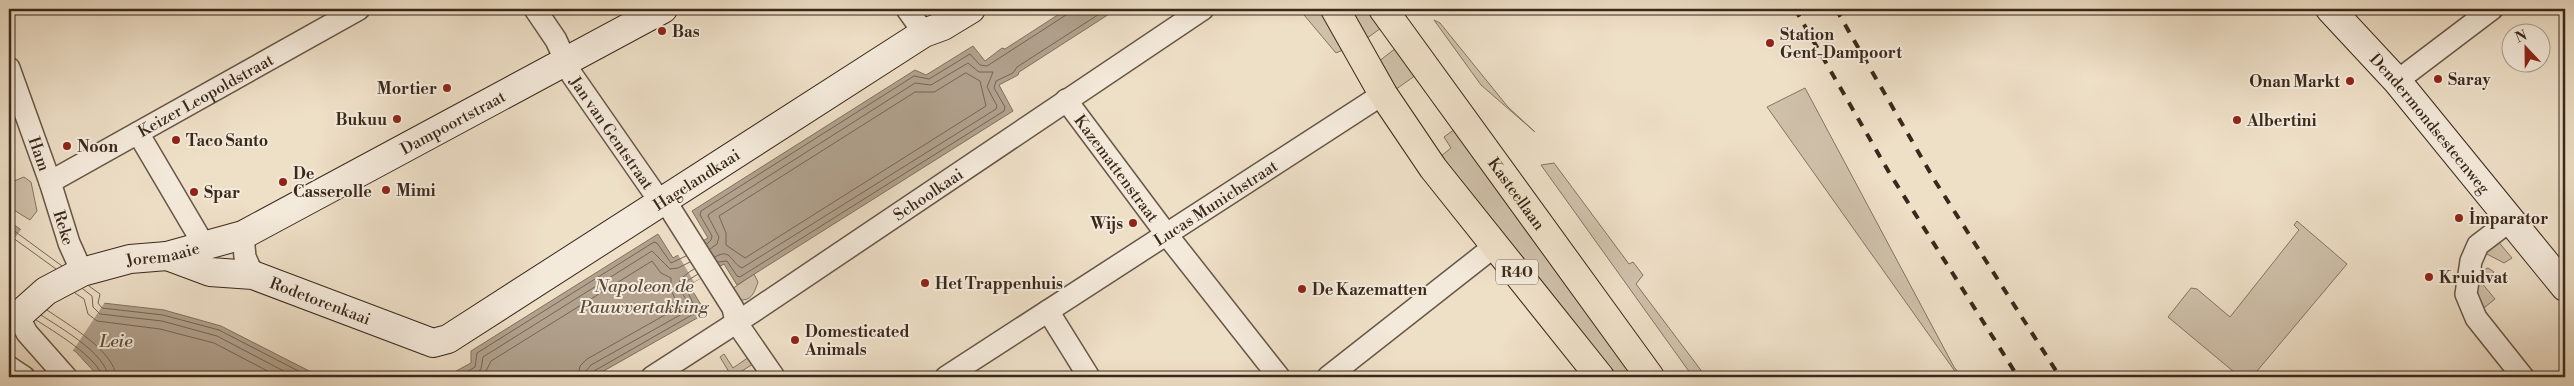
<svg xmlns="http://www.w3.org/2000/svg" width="2574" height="386" viewBox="0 0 2574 386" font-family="'Libre Bodoni',serif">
	<rect width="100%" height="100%" fill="#eedfc7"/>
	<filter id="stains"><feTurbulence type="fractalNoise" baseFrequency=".004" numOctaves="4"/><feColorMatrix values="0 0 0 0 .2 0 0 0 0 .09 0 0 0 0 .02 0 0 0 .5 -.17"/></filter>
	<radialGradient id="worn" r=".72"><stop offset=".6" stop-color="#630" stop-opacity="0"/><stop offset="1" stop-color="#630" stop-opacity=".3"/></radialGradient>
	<g fill="#cfc0aa" stroke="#847462">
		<polygon points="1299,9 1319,9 1343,50 1336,53"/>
		<polygon points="1349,9 1369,9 1381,28 1366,39"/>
		<polygon points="1434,20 1440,23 1508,107 1535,132 1481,85"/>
		<polygon points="1396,48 1416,75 1395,90 1378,62"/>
		<polygon points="1805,88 1954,367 1962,377 1959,377 1767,107"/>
		<polygon points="1455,129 1635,377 1615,377 1441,156 1451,148 1444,137"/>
		<polygon points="1554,163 1629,264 1633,262 1643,275 1636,284 1703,373 1693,377 1541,165"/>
		<polygon points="24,177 31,182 37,211 30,220 9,207 9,183"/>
		<polygon points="2297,221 2347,264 2252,377 2240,377 2168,317 2191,288 2197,289 2230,317 2299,230 2294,225"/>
		<polygon points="2496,239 2512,258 2504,263 2485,253"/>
		<polygon points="2488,268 2494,272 2481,282 2495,299 2480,311 2476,303 2478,272"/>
		<path d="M754,274L758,282C754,293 752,301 739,300L732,289Z"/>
		<polygon points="724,354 733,368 749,357 753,364 737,374 739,377 732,377 720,357"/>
	</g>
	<g fill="#b1a18d" stroke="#81715f">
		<polygon points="1067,9 1117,9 1019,72 1018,75 999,85 1013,111 737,285 724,264 689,285 706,313 593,377 445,377 471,363 471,351 658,234 673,258 708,238 692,211 915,70 926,75 973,46 985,61 1002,48 1005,49"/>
		<polygon points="9,221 108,293 103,303 164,310 221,326 321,377 99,377 76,352 9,307"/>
	</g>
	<g fill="#eedfc7">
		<polygon points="22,228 111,293 72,352 9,310 9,247"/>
		<polygon points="700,239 718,268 694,282 677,253"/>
	</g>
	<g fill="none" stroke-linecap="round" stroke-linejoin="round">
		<g stroke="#766554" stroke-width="1">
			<polygon points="966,73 980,81 986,106 745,258 726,245 726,233 719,216 915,92 934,92"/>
			<polyline points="9,227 62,266"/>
			<polyline points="9,235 56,269"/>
			<polyline points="707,244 711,240 712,236 700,215 701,211 914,76 929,79 970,54 980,65 987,66 1066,15 1069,9"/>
			<path d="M710,249L717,244L719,237L708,216L709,214L915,83L931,85L968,63L979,72H993L987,87L997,106L996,109L742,268C731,263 731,247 715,257"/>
			<polyline points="718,262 727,261 737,276 740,277 1004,111 1005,107 994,88 996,81 1013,73 1017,67 1107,9"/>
			<polyline points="89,286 100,294 98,303 102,308 163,315 219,330 310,377"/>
			<polyline points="83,289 92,296 93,307 100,314 162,321 217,336 295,377"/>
			<polyline points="75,293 84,299 88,314 97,321 160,329 214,343 279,377"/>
			<path d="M47,310C67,324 115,351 116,377"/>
			<path d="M41,315C59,327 107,354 108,377"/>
			<path d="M36,320C52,330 100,359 102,377"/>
			<polyline points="458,377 475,367 477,353 654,242 657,243 671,263 686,256"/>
			<polyline points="471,377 481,369 483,357 652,251 670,269 678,268 690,262"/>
			<polyline points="483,377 491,361 652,261 661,273 671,278 671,290 679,307 587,359 580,366 578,377"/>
			<path d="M585,377L586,371L591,365L689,310C687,289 664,287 694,269"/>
			<polyline points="591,377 594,371 697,312 685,286 687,281 698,274"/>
		</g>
		<g stroke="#675646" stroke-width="24">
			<g id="street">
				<path id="s1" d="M535,9L556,40L572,75L661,203L671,210L733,308L736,322L774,377"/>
				<polyline points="907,9 924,33"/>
				<path id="s2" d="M9,68L50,182L69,243L82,272"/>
				<polyline points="2397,81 2492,9"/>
				<path id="s3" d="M1066,100L1167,235L1279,377"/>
				<polyline points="138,133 204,245"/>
				<path id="s4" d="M50,182L359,9"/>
				<polyline points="2511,220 2478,245 2471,261 2466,294 2476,318 2523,377"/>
				<polyline points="243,235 245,257 253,275"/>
				<polyline points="1048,311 1089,377"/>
				<polyline points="18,316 27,333 66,377"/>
				<polyline points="9,367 24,377"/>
				<path id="s5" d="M652,377L751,313L1203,9"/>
				<path id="s6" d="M946,377L1383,94"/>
				<polyline points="1328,377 1496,245"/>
			</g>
		</g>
		<g stroke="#3a291b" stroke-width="30">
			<g id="secondary">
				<path id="s7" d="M2330,9L2397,81L2565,287"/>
				<path id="s8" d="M167,256L210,272L253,275L433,343L448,339L924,33L943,26L971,9"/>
				<path id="s9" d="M9,316H18L46,291L82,272L130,259L167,256L243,235L663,9"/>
			</g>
		</g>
		<g stroke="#3a291b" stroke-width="30">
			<g id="primary">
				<polyline points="1335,9 1383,94 1433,168 1600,377"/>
				<path id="s10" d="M1383,9L1650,377"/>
			</g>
		</g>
		<use href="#street" stroke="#f4eadb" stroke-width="21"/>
		<use href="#secondary" stroke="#f4eadb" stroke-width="28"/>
		<use href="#primary" stroke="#eedfc7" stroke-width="28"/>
		<g stroke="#3a291b" stroke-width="4" stroke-dasharray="9 9" stroke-linecap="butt">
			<polyline points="1795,9 1890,174 2018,377"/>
			<polyline points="1836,9 1935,181 2060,377"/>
		</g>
	</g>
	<g fill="#8f2418" stroke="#f4eadb" stroke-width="2">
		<circle cx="662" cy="31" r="5"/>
		<circle cx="1770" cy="43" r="5"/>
		<circle cx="2438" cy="79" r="5"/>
		<circle cx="2350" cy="81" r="5"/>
		<circle cx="447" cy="88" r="5"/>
		<circle cx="397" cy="119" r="5"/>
		<circle cx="2237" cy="120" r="5"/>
		<circle cx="176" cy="140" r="5"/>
		<circle cx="67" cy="146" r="5"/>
		<circle cx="283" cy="182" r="5"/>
		<circle cx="386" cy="190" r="5"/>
		<circle cx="194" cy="192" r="5"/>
		<circle cx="2459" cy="218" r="5"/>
		<circle cx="1133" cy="223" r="5"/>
		<circle cx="2429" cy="277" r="5"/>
		<circle cx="925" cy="283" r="5"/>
		<circle cx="1302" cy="289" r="5"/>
		<circle cx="795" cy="340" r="5"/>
	</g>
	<g text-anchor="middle" stroke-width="4" stroke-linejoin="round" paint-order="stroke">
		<rect fill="#f4eadb" stroke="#726355" stroke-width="1" x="1496" y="259.5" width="42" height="25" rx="4"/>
		<g font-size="15" font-weight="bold" fill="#3a291b">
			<text x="1517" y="277">R40</text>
		</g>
		<g font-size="16" font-weight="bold" fill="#3a291b" stroke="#f4eadb" text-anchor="start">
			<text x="672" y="37">Bas</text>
			<text x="1780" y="40">Station<tspan x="1780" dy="18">Gent-Dampoort</tspan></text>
			<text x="2448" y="85">Saray</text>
			<text x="2340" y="87" text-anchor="end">Onan Markt</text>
			<text x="437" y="94" text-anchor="end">Mortier</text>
			<text x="387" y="125" text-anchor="end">Bukuu</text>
			<text x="2247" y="126">Albertini</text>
			<text x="186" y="146">Taco Santo</text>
			<text x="77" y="152">Noon</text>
			<text x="293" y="179">De<tspan x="293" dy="18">Casserolle</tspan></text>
			<text x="396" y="196">Mimi</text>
			<text x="204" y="198">Spar</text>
			<text x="2469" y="224">İmparator</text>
			<text x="1123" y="229" text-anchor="end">Wijs</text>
			<text x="2439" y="283">Kruidvat</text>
			<text x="935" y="289">Het Trappenhuis</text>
			<text x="1312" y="295">De Kazematten</text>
			<text x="805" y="337">Domesticated<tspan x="805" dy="18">Animals</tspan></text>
		</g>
		<g font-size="16" fill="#3a291b" stroke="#f4eadb">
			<text dy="6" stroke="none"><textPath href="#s4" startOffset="178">Keizer Leopoldstraat</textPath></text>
			<text dy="6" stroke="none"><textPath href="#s9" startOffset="491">Dampoortstraat</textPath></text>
			<text dy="6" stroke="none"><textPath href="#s7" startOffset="152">Dendermondsesteenweg</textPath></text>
			<text dy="6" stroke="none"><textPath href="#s1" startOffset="146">Jan van Gentstraat</textPath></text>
			<text dy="6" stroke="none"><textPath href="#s2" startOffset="91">Ham</textPath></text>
			<text dy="6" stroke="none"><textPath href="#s3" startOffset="85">Kazemattenstraat</textPath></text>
			<text dy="6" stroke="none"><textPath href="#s8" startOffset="592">Hagelandkaai</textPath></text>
			<text dy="6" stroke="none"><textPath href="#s5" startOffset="331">Schoolkaai</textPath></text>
			<text dy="6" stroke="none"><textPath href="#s10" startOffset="228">Kasteellaan</textPath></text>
			<text dy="6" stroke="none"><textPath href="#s6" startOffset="321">Lucas Munichstraat</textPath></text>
			<text dy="6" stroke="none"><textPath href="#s2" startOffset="169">Reke</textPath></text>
			<text dy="6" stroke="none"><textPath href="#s9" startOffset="170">Joremaaie</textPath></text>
			<text dy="6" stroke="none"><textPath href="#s8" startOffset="161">Rodetorenkaai</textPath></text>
		</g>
		<g font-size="18" font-style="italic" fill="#5e4d3d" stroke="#f4eadb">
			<text x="644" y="292">Napoleon de<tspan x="644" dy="21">Pauwvertakking</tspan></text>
			<text x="116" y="347">Leie</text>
		</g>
	</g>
	<rect width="2574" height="386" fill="none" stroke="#eedfc7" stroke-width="30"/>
	<rect x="10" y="10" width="2554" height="366" fill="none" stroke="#3a291b" stroke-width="2.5"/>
	<rect x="15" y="15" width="2544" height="356" fill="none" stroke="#3a291b"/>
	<g transform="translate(2526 48) rotate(338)"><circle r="24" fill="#f4eadb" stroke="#aa9d8e"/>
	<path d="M0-4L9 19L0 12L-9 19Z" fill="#8f2418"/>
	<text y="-8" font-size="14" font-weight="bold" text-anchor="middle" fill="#3a291b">N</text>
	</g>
	<rect width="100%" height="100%" filter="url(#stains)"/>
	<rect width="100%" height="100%" fill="url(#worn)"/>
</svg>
